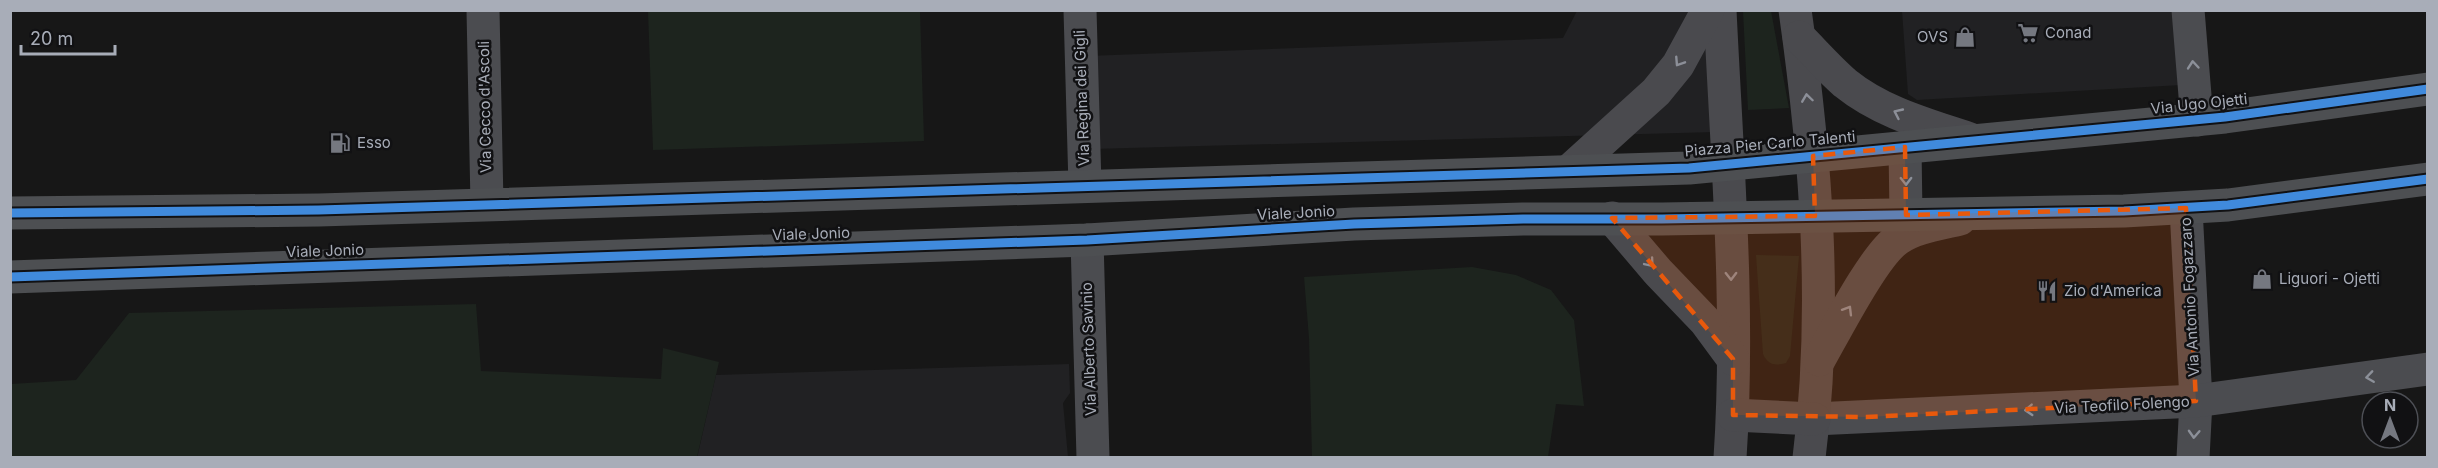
<svg xmlns="http://www.w3.org/2000/svg" width="2438" height="468" viewBox="0 0 2438 468" font-family="Inter,sans-serif">
	<rect width="100%" height="100%" fill="#171717"/>
	<g fill="#212123">
		<polygon points="1577,11 1711,11 1715,132 1092,149 1088,56 1563,38"/>
		<polygon points="1902,11 2177,11 2181,85 1917,100 1908,94"/>
		<polygon points="1069,364 1070,393 1063,403 1068,457 697,458 716,375"/>
	</g>
	<g fill="#1d241e">
		<polygon points="648,11 920,11 924,141 653,150"/>
		<polygon points="1743,11 1771,11 1789,108 1748,110"/>
		<path d="M1756,255L1799,256L1790,356L1786,363C1775,366 1768,365 1763,354Z"/>
		<polygon points="1472,267 1516,275 1551,290 1574,320 1584,406 1556,404 1548,457 1312,457 1309,338 1304,277"/>
		<polygon points="476,304 481,371 661,379 663,348 719,362 697,457 11,457 11,384 76,380 129,313"/>
	</g>
	<g fill="none" stroke-linecap="round" stroke-linejoin="round">
		<g stroke="#4b4c50" stroke-width="33">
			<polyline points="483,10 487,204"/>
			<polyline points="1080,10 1085,186"/>
			<polyline points="2188,10 2197,120"/>
			<polyline points="1905,147 1906,215"/>
			<polyline points="2186,208 2196,401 2193,458"/>
			<polyline points="1087,240 1093,458"/>
			<polyline points="1814,419 2196,401 2428,369"/>
		</g>
		<g stroke="#4a4a4e" stroke-width="33">
			<path d="M1720,10C1727,158 1740,310 1730,458"/>
			<path d="M1795,10C1816,158 1828,309 1809,458"/>
			<path d="M1799,37C1814,52 1829,69 1845,83C1882,113 1929,125 1973,140"/>
			<polyline points="1570,170 1656,92 1678,65 1708,10"/>
			<polyline points="1612,218 1658,272 1705,321 1733,359"/>
			<path d="M1819,360C1835,332 1874,255 1898,239C1915,227 1940,224 1960,219"/>
			<polyline points="1733,415 1814,419"/>
		</g>
		<g stroke="#4d4f52" stroke-width="33">
			<polyline points="10,213 319,210 1689,168 2225,117 2428,89"/>
			<polyline points="10,277 1087,240 1354,224 1523,219 1662,219 2124,211 2228,205 2428,179"/>
		</g>
		<g stroke="#111113" stroke-width="13">
			<g id="cycleway">
				<polyline points="10,213 319,210 1689,168 2225,117 2428,89"/>
				<polyline points="10,277 1087,240 1354,224 1523,219 1662,219 2124,211 2228,205 2428,179"/>
			</g>
		</g>
		<use href="#cycleway" stroke="#408adc" stroke-width="9"/>
	</g>
	<defs><path id="oneway-chevron" d="M-2-3.5L2.5 0L-2 3.5" fill="none" stroke-width="1.6" stroke-linecap="round" stroke-linejoin="round" transform="scale(1.5)"/></defs>
	<g stroke="#8c8f98">
		<use href="#oneway-chevron" transform="translate(1679 62) rotate(123)"/>
		<use href="#oneway-chevron" transform="translate(1807 98) rotate(-98)"/>
		<use href="#oneway-chevron" transform="translate(1898 113) rotate(-155)"/>
		<use href="#oneway-chevron" transform="translate(1650 263) rotate(50)"/>
		<use href="#oneway-chevron" transform="translate(1731 276) rotate(89)"/>
		<use href="#oneway-chevron" transform="translate(1848 310) rotate(-59)"/>
	</g>
	<g stroke="#8c9099">
		<use href="#oneway-chevron" transform="translate(2193 65) rotate(-95)"/>
		<use href="#oneway-chevron" transform="translate(1906 181) rotate(89)"/>
		<use href="#oneway-chevron" transform="translate(2370 377) rotate(172)"/>
		<use href="#oneway-chevron" transform="translate(2029 410) rotate(177)"/>
		<use href="#oneway-chevron" transform="translate(2194 434) rotate(93)"/>
	</g>
	<path fill="#e8590c" fill-opacity="0.2" stroke="#e8590c" stroke-width="4.5" stroke-dasharray="12 8" stroke-linejoin="round" d="M1905,147L1906,215L2186,208L2196,401L1866,417L1733,415V359L1612,218L1815,216L1813,156Z"/>
	<defs>
		<g id="supermarket-bare" transform="scale(1.62)"><path d="M-6-5.5h2.5l.6 2H6L4.5 2H-2.5L-4.4-4H-6ZM-1.5 3.2a1.3 1.3 0 1 0 .1 0ZM3 3.2a1.3 1.3 0 1 0 .1 0Z" fill="#757880" stroke="#111113" stroke-width="2.5" paint-order="stroke"/></g>
		<g id="shop-bare" transform="scale(1.62)"><path d="M-5-2.5h2.3a2.7 3.5 0 0 1 5.4 0H5L5.5 6h-11ZM-1.5-2.5h3a1.5 2.3 0 0 0-3 0Z" fill="#757880" stroke="#111113" stroke-width="2.5" paint-order="stroke"/></g>
		<g id="fuel-bare" transform="scale(1.62)"><path d="M-5.5-6h7V0h2V4h1.3V-2.5L3-4.5l.8-.8L6-3V5H2.5V1h-1V6h-7ZM-4.2-4.7v3.2H.2V-4.7Z" fill="#757880" stroke="#111113" stroke-width="2.5" paint-order="stroke"/></g>
		<g id="restaurant-bare" transform="scale(1.62)"><path d="M-5-6h1v4h1v-4h1v4h1v-4h1v5L-1.5 .5V6h-2V.5L-5-1ZM5-6V6H3V1.5H1.5Q1.5-4 5-6Z" fill="#757880" stroke="#111113" stroke-width="2.5" paint-order="stroke"/></g>
	</defs>
	<g fill-rule="evenodd">
		<use href="#supermarket-bare" x="2028" y="33"/>
		<use href="#shop-bare" x="1965" y="37"/>
		<use href="#fuel-bare" x="340" y="143"/>
		<use href="#shop-bare" x="2262" y="279"/>
		<use href="#restaurant-bare" x="2047" y="291"/>
	</g>
	<g text-anchor="middle" stroke-width="5" stroke-linejoin="round" paint-order="stroke">
		<g font-size="15" fill="#a8adb8" stroke="#111113" text-anchor="start">
			<text x="2045" y="38">Conad</text>
			<text x="1948" y="42" text-anchor="end">OVS</text>
			<text x="357" y="148">Esso</text>
			<text x="2279" y="284">Liguori - Ojetti</text>
			<text x="2064" y="296">Zio d'America</text>
		</g>
		<g font-size="15" fill="#a8adb8" stroke="#111113">
			<text transform="translate(1082 98) rotate(-92)" y="5">Via Regina dei Gigli</text>
			<text transform="translate(2199 104) rotate(-6)" y="5">Via Ugo Ojetti</text>
			<text transform="translate(485 107) rotate(-91)" y="5">Via Cecco d'Ascoli</text>
			<text transform="translate(1770 144) rotate(-5)" y="5">Piazza Pier Carlo Talenti</text>
			<text transform="translate(1296 213) rotate(-3)" y="5">Viale Jonio</text>
			<text transform="translate(811 234) rotate(-2)" y="5">Viale Jonio</text>
			<text transform="translate(325 251) rotate(-2)" y="5">Viale Jonio</text>
			<text transform="translate(2190 297) rotate(-93)" y="5">Via Antonio Fogazzaro</text>
			<text transform="translate(1089 349) rotate(-92)" y="5">Via Alberto Savinio</text>
			<text transform="translate(2122 405) rotate(-3)" y="5">Via Teofilo Folengo</text>
		</g>
	</g>
	<rect width="2438" height="468" fill="none" stroke="#a8adb8" stroke-width="24"/>
	<g transform="translate(2390 420)"><circle r="28" fill="#111113" stroke="#4d4f55" stroke-width="1.5"/>
	<path d="M0-4.5L10 22L0 15L-10 22Z" fill="#757880"/>
	<text y="-9" font-size="16" font-weight="bold" text-anchor="middle" fill="#a8adb8">N</text>
	</g>
	<path d="M21 45v9h94v-9" fill="none" stroke="#a8adb8" stroke-width="3"/>
	<text x="30" y="45" font-size="18" fill="#a8adb8" stroke="#111113" stroke-width="4.5" paint-order="stroke">20 m</text>
</svg>
